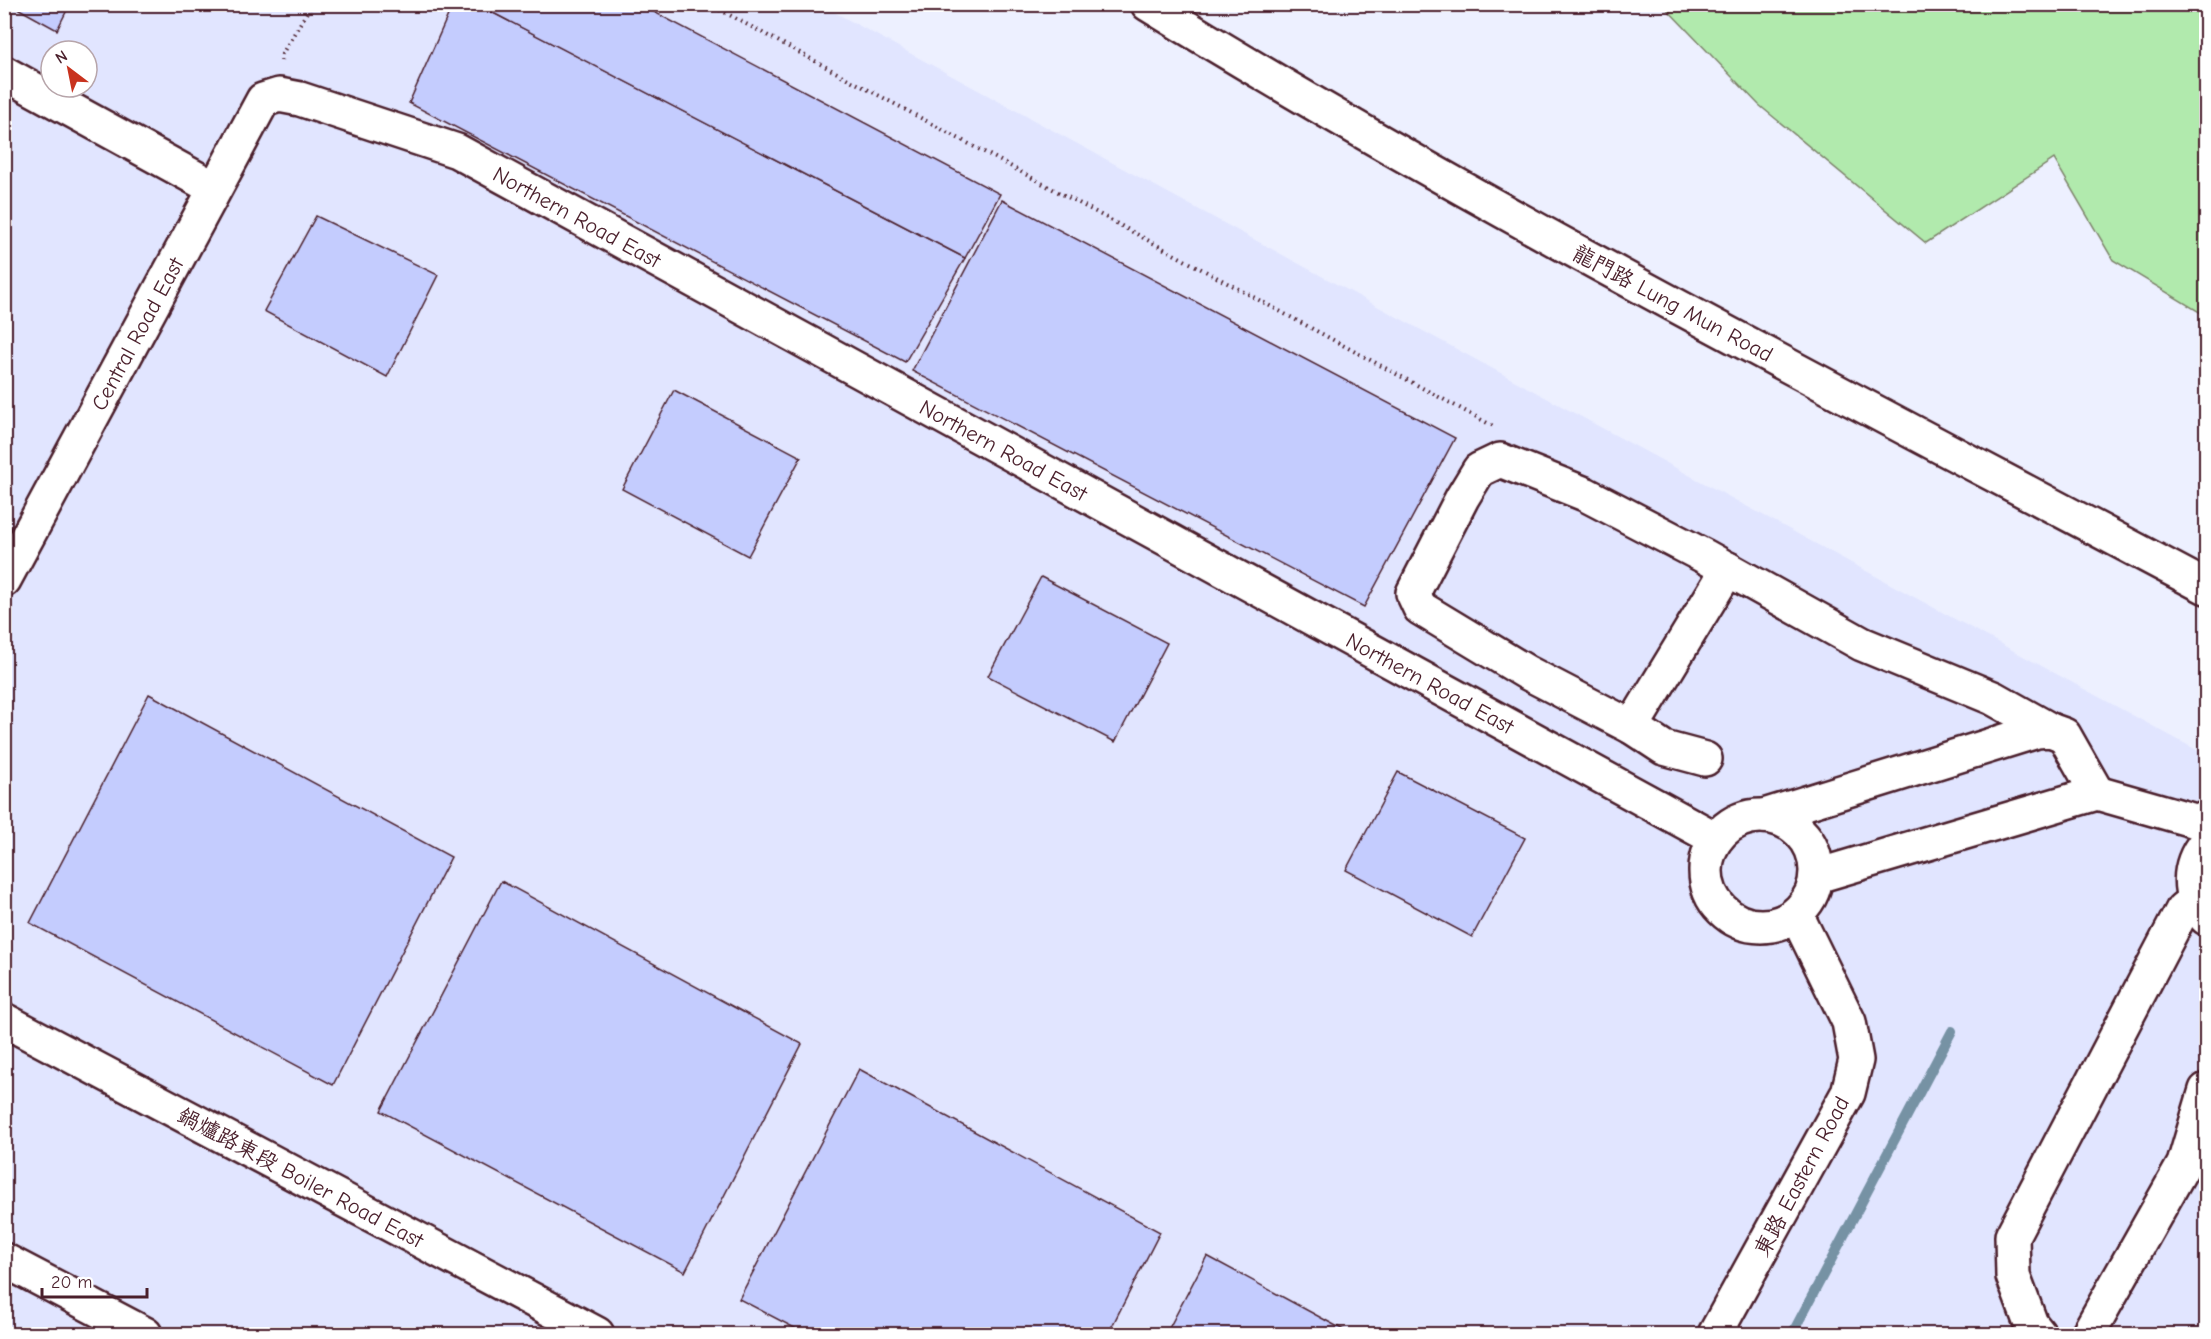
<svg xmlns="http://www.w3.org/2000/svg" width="2211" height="1339" viewBox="0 0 2211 1339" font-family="'Comic Neue','LXGW WenKai TC',sans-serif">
	<rect width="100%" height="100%" fill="#edf0ff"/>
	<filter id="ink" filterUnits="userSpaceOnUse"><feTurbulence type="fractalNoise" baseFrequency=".0167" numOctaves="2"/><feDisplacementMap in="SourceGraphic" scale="12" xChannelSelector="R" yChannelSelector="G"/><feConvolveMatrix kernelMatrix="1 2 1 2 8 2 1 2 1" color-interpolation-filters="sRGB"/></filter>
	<g filter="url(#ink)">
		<path fill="#e1e5ff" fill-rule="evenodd" d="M5,5H821L2206,755V1334H5ZM51,51H87V87H51Z"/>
		<polygon fill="#b1eaad" stroke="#7e846c" stroke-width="1.5" points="1663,5 2206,5 2206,316 2113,260 2054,159 1926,243 1759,105"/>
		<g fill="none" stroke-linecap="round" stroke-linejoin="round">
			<polyline stroke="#7692a4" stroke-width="10" points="1792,1334 1952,1031"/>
		</g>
		<g fill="#c4ccfe" stroke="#4a1f2b" stroke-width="1.5">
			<polygon points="10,4 70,4 57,30"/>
			<polygon points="453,4 476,4 965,258 905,362 409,103"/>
			<polygon points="476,4 639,4 1000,194 965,258"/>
			<polygon points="1002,200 1455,438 1364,607 912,371"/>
			<polygon points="316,216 438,275 387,377 264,311"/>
			<polygon points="674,390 801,457 748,556 622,489"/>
			<polygon points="1041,577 1167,643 1115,742 988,676"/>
			<polygon points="149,694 451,857 333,1085 30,923"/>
			<polygon points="1398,772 1525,838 1472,937 1346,870"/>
			<polygon points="501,881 802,1044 685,1272 381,1111"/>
			<polygon points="859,1069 1160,1232 1108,1334 806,1334 739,1299"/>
			<polygon points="1207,1256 1351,1334 1166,1334"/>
		</g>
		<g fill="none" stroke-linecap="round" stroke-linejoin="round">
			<g stroke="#4a1f2b" stroke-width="38">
				<g id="minor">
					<path d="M1148,4C1491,215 1851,398 2206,587"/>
					<polyline points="4,73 214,188"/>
					<path id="s1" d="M4,580L263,100L279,95L300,99L457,151L1716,839"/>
					<polyline points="1632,727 1728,569"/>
					<polyline points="1705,759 1664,748 1632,727 1526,672 1420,608 1413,593 1462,498 1479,470 1500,460 1585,494 1706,557 1862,644 1993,698 2050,730"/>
					<polyline points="1764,816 2037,731 2050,730 2064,735 2097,793"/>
					<circle cx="1761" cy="871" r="55"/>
					<path d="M2206,842C2187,865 2186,895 2206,918"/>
					<polyline points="1817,876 2097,793 2206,824"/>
					<polyline points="4,1020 597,1334"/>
					<polyline points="4,1260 145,1334"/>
					<polyline points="1715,1334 1848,1093 1856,1060 1849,1022 1796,914"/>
					<polyline points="2039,1334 2031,1324 2013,1276 2012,1236 2183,909 2195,900"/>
					<polyline points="2088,1334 2184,1164 2206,1090"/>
				</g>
			</g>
			<g stroke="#4a1f2b" stroke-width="4" stroke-dasharray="1.5 4.5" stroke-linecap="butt">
				<polyline points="709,4 1493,426"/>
				<polyline points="281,61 282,54 312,4"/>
			</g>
			<use href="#minor" stroke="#fff" stroke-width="33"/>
		</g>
	</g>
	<g text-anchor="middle" stroke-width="4.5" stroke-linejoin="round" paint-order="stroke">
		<g font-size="22" fill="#4a1f2b" stroke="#fff">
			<text dy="8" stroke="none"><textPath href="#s1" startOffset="886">Northern Road East</textPath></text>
			<text transform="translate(1673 303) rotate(28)" y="8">龍門路 Lung Mun Road</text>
			<text dy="8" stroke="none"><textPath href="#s1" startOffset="280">Central Road East</textPath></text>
			<text dy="8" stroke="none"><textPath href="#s1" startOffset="1372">Northern Road East</textPath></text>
			<text dy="8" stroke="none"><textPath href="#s1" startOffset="1858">Northern Road East</textPath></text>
			<text transform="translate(1801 1176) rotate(-62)" y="8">東路 Eastern Road</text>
			<text transform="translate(301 1177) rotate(28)" y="8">鍋爐路東段 Boiler Road East</text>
		</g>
	</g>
	<rect width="2211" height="1339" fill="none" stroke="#fff" stroke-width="24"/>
	<rect x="12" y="12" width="2187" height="1315" fill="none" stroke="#4a1f2b" stroke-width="2" filter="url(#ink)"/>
	<g transform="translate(69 69) rotate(328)"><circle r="28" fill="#ffffff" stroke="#b7a5aa" stroke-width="1.5"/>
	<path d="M0-4.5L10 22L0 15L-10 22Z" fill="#c8321e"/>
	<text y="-9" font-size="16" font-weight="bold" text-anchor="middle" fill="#4a1f2b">N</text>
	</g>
	<path d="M42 1288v9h105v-9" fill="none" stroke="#4a1f2b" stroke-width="3"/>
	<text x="51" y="1288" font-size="18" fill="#4a1f2b" stroke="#ffffff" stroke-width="4.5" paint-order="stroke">20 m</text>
</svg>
